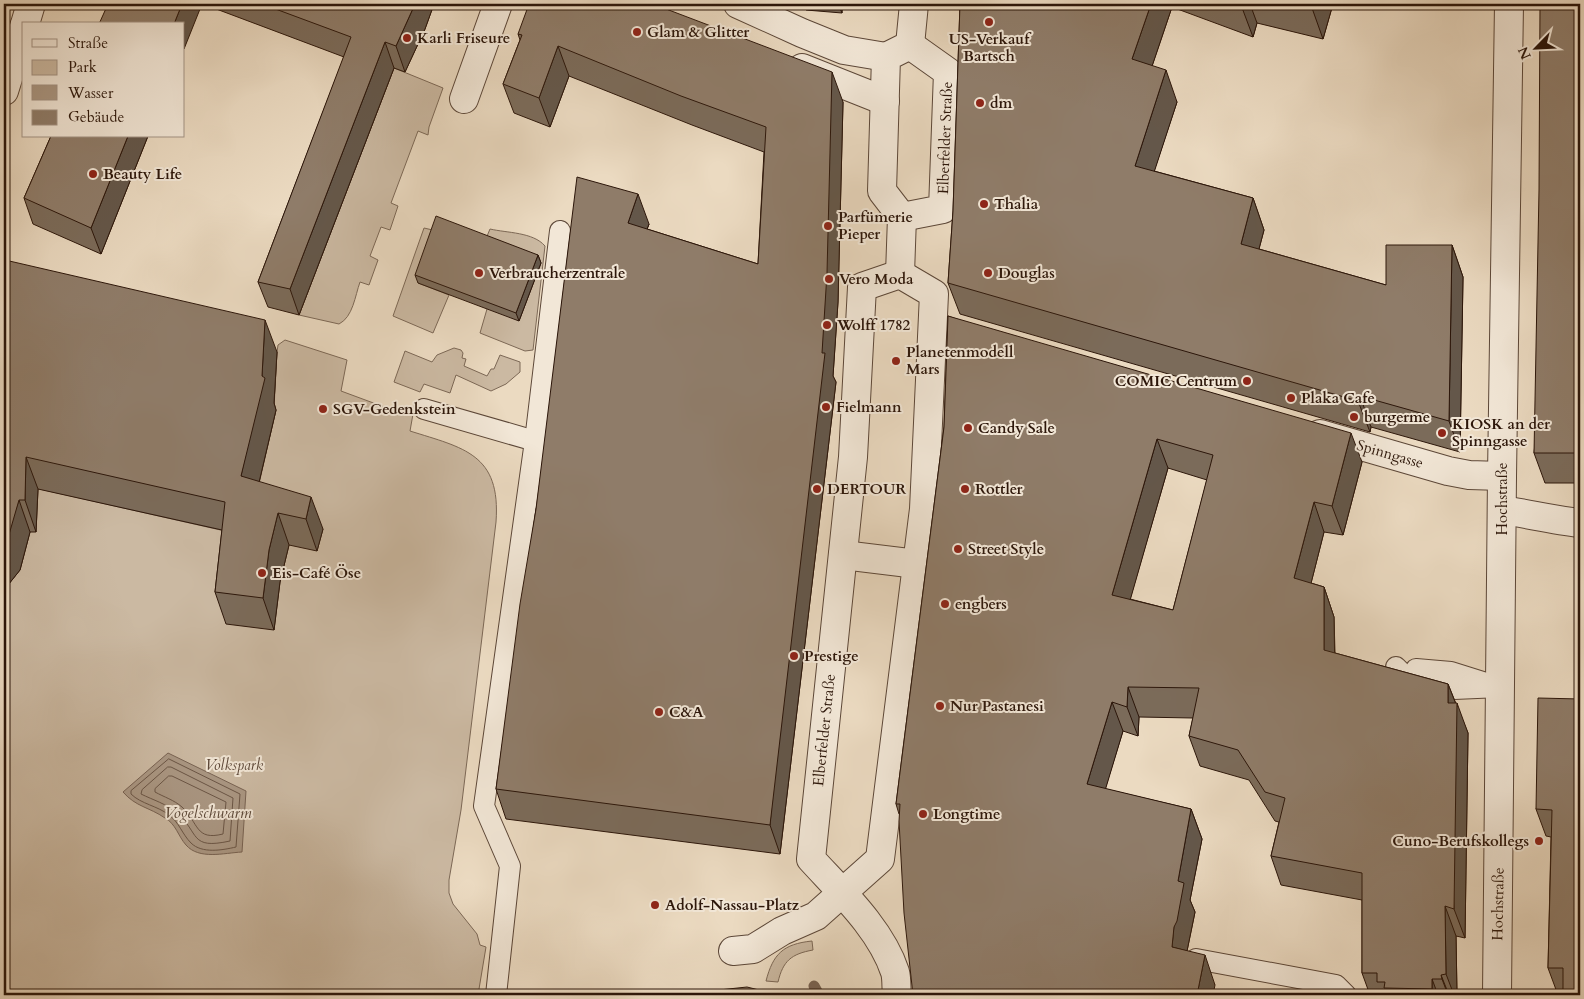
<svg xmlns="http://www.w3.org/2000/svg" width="1584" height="999" viewBox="0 0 1584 999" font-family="Cardo,serif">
	<rect width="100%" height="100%" fill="#ebdac1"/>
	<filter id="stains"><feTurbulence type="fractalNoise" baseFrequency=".004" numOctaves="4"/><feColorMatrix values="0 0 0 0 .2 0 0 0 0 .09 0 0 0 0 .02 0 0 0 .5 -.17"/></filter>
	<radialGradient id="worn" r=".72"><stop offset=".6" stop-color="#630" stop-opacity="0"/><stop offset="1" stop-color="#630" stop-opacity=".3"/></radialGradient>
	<g fill="#cbb9a2" stroke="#7c6856">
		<path d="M394,68L443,88L429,127L428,135L418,131L391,203L398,206L390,230L381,227L370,256L378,260L369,285L360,282C355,296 353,317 339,324L299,315Z"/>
		<polygon points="424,228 437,231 418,283 449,295 433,333 393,316"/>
		<path d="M490,229C507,233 533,232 545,246L533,350L525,351L480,333L487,309L485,241Z"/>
		<path d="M285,340L347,360L341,391L387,408L413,414L410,431C464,448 501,454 496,522L461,810L449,880V893L453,904L477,934L480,945L486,947L478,995H4V481L247,536L276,410L274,408L277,352L278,345Z"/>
		<polygon points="454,348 461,350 463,353 462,358 466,359 464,366 487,376 491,369 494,369 500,355 520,362 520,372 506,384 491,391 456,375 450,393 424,384 420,392 394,382 405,351 432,362 437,355"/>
		<path d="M812,941L813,950C791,954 783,961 778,982L766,981C773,954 783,944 812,941Z"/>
	</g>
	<path fill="#aa9783" stroke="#786353" d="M168,753L246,791L242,852C224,853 199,860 186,845C178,836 176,824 165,818C149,807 136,807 123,792Z"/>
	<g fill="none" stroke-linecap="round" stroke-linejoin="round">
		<g stroke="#6b5646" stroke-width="1">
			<path d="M169,759L240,794L236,847C223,850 202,854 191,843C182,834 179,822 169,815C158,806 141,804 131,794V791Z"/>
			<path d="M168,767H171L233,798L230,841C189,850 200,833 177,813C167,804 153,800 141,794L142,790Z"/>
			<path d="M169,776H172L226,802L223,834C195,841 199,823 182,807C174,800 164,797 155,792V789Z"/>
		</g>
		<polyline stroke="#786353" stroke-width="11" points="814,986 819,995"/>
		<g stroke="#5c4738" stroke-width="22">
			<g id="lane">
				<polyline points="424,409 535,441"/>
				<polyline points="1396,667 1415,686 1454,689 1500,687"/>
				<polyline points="1416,669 1451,672 1486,683"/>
				<polyline points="1196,959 1336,985 1346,995"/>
				<polyline points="496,995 510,866 484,806 535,441 560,231"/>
			</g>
		</g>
		<g stroke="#5c4738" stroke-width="30">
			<g id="street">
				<polyline points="738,4 802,33 844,50 886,57"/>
				<polyline points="25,24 31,4"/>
				<polyline points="802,68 885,101"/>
				<polyline points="4,91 24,27"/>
				<polyline points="464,99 498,4"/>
				<polyline points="902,217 943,209 948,72 910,45"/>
				<polyline points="900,274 902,217 882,191 886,57 910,45 914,4"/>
				<polyline points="1320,434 1448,471 1469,475 1502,476"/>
				<path d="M1502,510C1529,514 1553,520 1580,523"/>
				<polyline points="843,555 917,564"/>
				<path d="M733,951L753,949L782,931L816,916L880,859L924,509L934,294L900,274L862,287L853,457L811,859C841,892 881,929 895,972C897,979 896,988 897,995"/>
				<polyline points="1497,995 1502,476 1509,4"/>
			</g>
		</g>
		<use href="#lane" stroke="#f2e7d7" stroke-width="20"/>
		<use href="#street" stroke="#f2e7d7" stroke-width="28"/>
	</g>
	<g fill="#7b6b5a" stroke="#2c160a" fill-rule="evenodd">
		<polygon points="203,4 434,4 425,29 405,72 394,68 299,315 268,307 258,282 344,57"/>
		<polygon points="804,4 842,4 842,13 806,10"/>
		<polygon points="960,4 1333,4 1323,39 1257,23 1253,37 1172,7 1152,66 1177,102 1154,171 1253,198 1264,230 1259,249 1386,285 1452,245 1463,277 1460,452 1371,427 1370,432 960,314 948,283 953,211"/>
		<polygon points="1580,4 1580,483 1545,483 1534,453"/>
		<polygon points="518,34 843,102 838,302 833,376 836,382 780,854 506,819 496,789 536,509 649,224 647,229 758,264 764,152 692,125 569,76 550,127 514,113 503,84 520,40"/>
		<polygon points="51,136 148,136 101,254 33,224 24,198"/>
		<polygon points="538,255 541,263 519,321 418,283 415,275"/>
		<polygon points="4,267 277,352 274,403 276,410 259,482 323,529 317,551 289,545 280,582 274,630 226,624 215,592 222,530 38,489 36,532 30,532 20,570 4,590"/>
		<path d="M948,316L1362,462L1343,535L1324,532L1311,583L1324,587L1334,617L1335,653L1448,684L1468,733L1465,938L1456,936L1457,995H1370L1362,973V900L1281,885L1271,856L1279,822L1275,821L1249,780L1200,766L1189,736L1193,718L1139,717L1138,736L1123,731L1105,789L1191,809L1202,839L1190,900L1195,912L1187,951L1215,985L899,814L896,804L944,427ZM1168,468L1207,480L1173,610L1130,599Z"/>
		<polygon points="1580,699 1563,995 1558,995 1548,968 1551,837 1546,836 1536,809"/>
	</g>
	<g fill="#64574a" stroke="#2c160a">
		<polygon points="182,4 202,4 184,49 184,24 174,24"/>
		<polygon points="415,4 434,4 425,29 405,72 396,46"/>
		<polygon points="838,4 842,4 842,13"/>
		<polygon points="1151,4 1171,4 1172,7 1144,90 1132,59"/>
		<polygon points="1242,4 1250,4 1257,23 1253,37 1241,5"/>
		<polygon points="1313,4 1333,4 1323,39 1312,8"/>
		<polygon points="385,42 394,68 299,315 290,289"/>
		<polygon points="558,46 569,76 550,127 539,98"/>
		<polygon points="1166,70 1177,102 1146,197 1135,166"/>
		<polygon points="832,72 843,102 838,302 833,376 836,382 780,854 770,825"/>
		<polygon points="128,136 148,136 101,254 91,228"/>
		<polygon points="638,194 649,224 638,252 628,223"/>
		<polygon points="1253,198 1264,230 1252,275 1241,244"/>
		<polygon points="1452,245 1463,277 1460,452 1449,421"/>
		<polygon points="538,255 541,263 519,321 516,313"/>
		<polygon points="265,320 277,352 274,403 276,410 253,508 241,476 262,376"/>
		<polygon points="1360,396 1371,427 1370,432 1358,401"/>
		<polygon points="1351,433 1362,462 1343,535 1332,506"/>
		<polygon points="1157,439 1168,468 1123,625 1112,595"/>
		<polygon points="26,457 38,489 36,532 25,500"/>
		<polygon points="311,497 323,529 317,551 306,519"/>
		<polygon points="19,500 30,532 20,570 4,590 4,543"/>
		<polygon points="1314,502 1324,532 1305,607 1294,578"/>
		<polygon points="278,513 289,545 280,582 274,630 263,598 269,550"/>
		<polygon points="1324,587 1334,617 1335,680 1324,650"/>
		<polygon points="1448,684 1457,707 1457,703 1468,733 1465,938 1454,909 1448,703"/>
		<polygon points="1128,687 1139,717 1138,736 1127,707"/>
		<polygon points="1112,702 1123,731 1098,814 1087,784"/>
		<polygon points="1191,809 1202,839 1190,900 1195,912 1187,951 1172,947 1178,881"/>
		<polygon points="1445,906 1456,936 1457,995 1454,995 1446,974"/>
		<polygon points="1205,955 1215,985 1213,995 1197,995"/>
		<polygon points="1441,975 1449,995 1448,995 1442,979"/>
		<polygon points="1432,979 1438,995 1434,995 1432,989"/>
	</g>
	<g fill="#8f7c69" stroke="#2c160a" fill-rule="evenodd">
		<polygon points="108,4 182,4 174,24 99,24"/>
		<polygon points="262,4 415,4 396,46 385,42 290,289 258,282 351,37"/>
		<polygon points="529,4 653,4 832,72 827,273 822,353 825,353 770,825 496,789 520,604 536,509 577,177 638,194 628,223 758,264 766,127 681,96 558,46 539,98 503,84 522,35 518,34"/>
		<polygon points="960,4 1151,4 1132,59 1166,70 1135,166 1253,198 1241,244 1386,285 1386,245 1452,245 1449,421 1360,396 1358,401 948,283 953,211"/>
		<polygon points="1294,4 1313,4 1312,8"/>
		<polygon points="1540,4 1580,4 1580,453 1534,453 1539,190"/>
		<polygon points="51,136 128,136 91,228 24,198"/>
		<polygon points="436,216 538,255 516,313 415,275"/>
		<polygon points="5,260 265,320 262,376 265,378 241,476 311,497 306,519 278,513 269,550 263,598 215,592 225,502 26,457 25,500 19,500 8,538 4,543 4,267"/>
		<path d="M948,316L1351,433L1332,506L1314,502L1294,578L1324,587V650L1448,684V703H1457L1454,909L1445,906L1446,974L1441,975L1442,979H1432V989L1384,988L1385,982H1377V973H1362V873L1271,856L1285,798L1265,792L1238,750L1189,736L1199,688L1128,687L1127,707L1112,702L1087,784L1191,809L1178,881L1184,883L1177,921L1174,927L1172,947L1205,955L1197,995H913L904,913L899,821L900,804H896L944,427ZM1157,439L1213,455L1173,610L1112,595Z"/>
		<polygon points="1538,698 1580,699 1580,995 1563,995 1563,968 1548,968 1552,810 1536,809"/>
		<polygon points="747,987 759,990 766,995 707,995 709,993 719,990"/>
	</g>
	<g fill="#8f2418" stroke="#f2e7d7" stroke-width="2">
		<circle cx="989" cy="22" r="5"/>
		<circle cx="637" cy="32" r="5"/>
		<circle cx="407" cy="38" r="5"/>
		<circle cx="980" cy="103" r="5"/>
		<circle cx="93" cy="174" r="5"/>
		<circle cx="984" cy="204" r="5"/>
		<circle cx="828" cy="226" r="5"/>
		<circle cx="479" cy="273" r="5"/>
		<circle cx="988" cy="273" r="5"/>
		<circle cx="829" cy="279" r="5"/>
		<circle cx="827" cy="325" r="5"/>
		<circle cx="896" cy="361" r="5"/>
		<circle cx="1247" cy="381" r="5"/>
		<circle cx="1291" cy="398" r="5"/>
		<circle cx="826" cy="407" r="5"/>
		<circle cx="323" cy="409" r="5"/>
		<circle cx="1354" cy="417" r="5"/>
		<circle cx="968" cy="428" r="5"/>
		<circle cx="1442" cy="433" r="5"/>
		<circle cx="817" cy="489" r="5"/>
		<circle cx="965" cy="489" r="5"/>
		<circle cx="958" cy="549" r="5"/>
		<circle cx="262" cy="573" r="5"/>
		<circle cx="945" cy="604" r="5"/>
		<circle cx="794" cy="656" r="5"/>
		<circle cx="940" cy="706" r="5"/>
		<circle cx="659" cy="712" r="5"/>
		<circle cx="923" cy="814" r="5"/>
		<circle cx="1539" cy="841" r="5"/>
		<circle cx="655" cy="905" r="5"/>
	</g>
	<g text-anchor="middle" stroke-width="4" stroke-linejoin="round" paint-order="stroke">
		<g font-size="15" font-weight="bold" fill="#2c160a" stroke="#f2e7d7" text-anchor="start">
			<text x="647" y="37">Glam &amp; Glitter</text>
			<text x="417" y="43">Karli Friseure</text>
			<text x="989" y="44" text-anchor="middle">US-Verkauf<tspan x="989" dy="17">Bartsch</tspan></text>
			<text x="990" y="108">dm</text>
			<text x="103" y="179">Beauty Life</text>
			<text x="994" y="209">Thalia</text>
			<text x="838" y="222">Parfümerie<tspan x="838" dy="17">Pieper</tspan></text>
			<text x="489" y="278">Verbraucherzentrale</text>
			<text x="998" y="278">Douglas</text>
			<text x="839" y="284">Vero Moda</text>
			<text x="837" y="330">Wolff 1782</text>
			<text x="906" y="357">Planetenmodell<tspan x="906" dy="17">Mars</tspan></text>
			<text x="1237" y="386" text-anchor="end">COMIC Centrum</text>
			<text x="1301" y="403">Plaka Cafe</text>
			<text x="836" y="412">Fielmann</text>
			<text x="333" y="414">SGV-Gedenkstein</text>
			<text x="1364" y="422">burgerme</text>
			<text x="1452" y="429">KIOSK an der<tspan x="1452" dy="17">Spinngasse</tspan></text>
			<text x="978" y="433">Candy Sale</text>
			<text x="827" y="494">DERTOUR</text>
			<text x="975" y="494">Rottler</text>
			<text x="968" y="554">Street Style</text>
			<text x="272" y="578">Eis-Café Öse</text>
			<text x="955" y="609">engbers</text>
			<text x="804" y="661">Prestige</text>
			<text x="950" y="711">Nur Pastanesi</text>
			<text x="669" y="717">C&amp;A</text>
			<text x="933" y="819">Longtime</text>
			<text x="1529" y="846" text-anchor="end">Cuno-Berufskollegs</text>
			<text x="665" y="910">Adolf-Nassau-Platz</text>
		</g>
		<g font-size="15" fill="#2c160a" stroke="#f2e7d7">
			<text transform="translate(945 138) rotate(-88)" y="5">Elberfelder Straße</text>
			<text transform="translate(1390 454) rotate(16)" y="5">Spinngasse</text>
			<text transform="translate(1502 499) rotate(-90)" y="5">Hochstraße</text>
			<text transform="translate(824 730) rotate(-84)" y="5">Elberfelder Straße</text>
			<text transform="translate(1498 904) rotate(-89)" y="5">Hochstraße</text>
		</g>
		<g font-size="15" font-style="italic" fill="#5c4738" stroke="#f2e7d7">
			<text x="234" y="770">Volkspark</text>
		</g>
		<g font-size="16" font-style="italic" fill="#5e4a3a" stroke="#f2e7d7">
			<text x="208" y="818">Vogelschwarm</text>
		</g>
	</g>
	<rect width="1584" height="999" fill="none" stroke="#ebdac1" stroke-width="20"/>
	<rect x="5" y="5" width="1574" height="989" fill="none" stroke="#2c160a" stroke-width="2.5"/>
	<rect x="10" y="10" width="1564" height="979" fill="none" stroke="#2c160a"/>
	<rect x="22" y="22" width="162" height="115" fill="#f2e7d7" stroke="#a39385"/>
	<rect x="32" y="39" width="25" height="8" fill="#f2e7d7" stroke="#a39385"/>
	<text x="68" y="48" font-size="15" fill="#2c160a">Straße</text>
	<rect x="32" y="60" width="25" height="15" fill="#cbb9a2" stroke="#a39385"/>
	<text x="68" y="72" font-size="15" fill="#2c160a">Park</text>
	<rect x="32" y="85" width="25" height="15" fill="#aa9783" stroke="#a39385"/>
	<text x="68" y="98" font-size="15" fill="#2c160a">Wasser</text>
	<rect x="32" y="110" width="25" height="15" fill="#8f7c69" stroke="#a39385"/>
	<text x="68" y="122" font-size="15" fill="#2c160a">Gebäude</text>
	<g transform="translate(1536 48) rotate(246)" stroke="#f2e7d7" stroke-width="4" paint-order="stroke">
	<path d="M0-4L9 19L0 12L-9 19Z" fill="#2c160a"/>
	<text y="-8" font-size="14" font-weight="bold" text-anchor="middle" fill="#2c160a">N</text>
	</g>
	<rect width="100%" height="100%" filter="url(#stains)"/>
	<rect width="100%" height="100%" fill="url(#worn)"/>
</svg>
